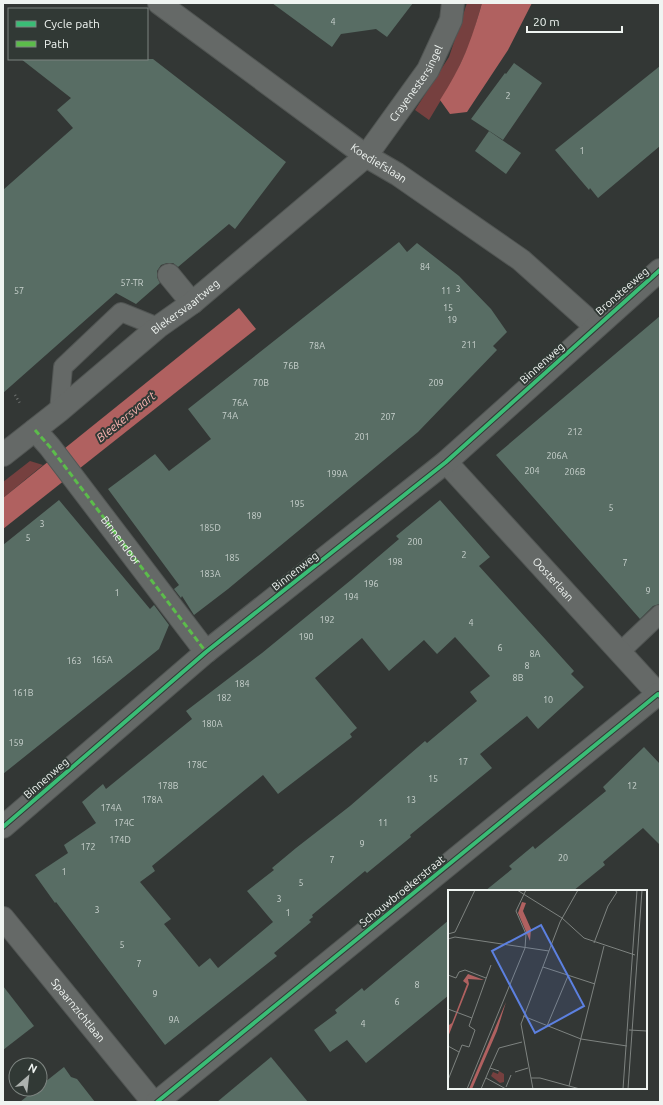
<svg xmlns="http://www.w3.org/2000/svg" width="663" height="1105" viewBox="0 0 663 1105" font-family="Ubuntu,sans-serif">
	<rect width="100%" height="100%" fill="#333735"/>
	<g fill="#76403f">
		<polygon points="467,3 482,3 471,41 453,80 429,120 415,110 449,57"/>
		<polygon points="30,461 43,465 3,498 3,482"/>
	</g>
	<g fill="#b06160">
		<path d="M482,3H532L508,50L467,112L450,114L440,100C462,66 471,42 482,3Z"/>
		<polygon points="239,308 256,329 3,529 3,498"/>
	</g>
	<g fill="#586d64" fill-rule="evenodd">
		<polygon points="272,3 413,3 387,37 376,29 341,34 332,47"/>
		<polygon points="21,59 153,59 286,162 235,229 229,224 178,267 173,263 167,263 161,265 157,271 157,277 160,283 136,304 116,293 3,393 3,190 73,128 57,110 71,98"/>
		<polygon points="514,63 542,83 503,140 471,119 505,73 506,74"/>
		<polygon points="660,66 660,146 598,198 590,188 589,190 555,150"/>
		<polygon points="489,131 521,153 506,174 475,151"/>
		<polygon points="399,242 407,252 417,243 459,276 491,309 507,332 493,346 497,350 418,432 228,589 194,615 182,596 181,598 174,589 179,585 108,489 155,454 169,471 211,439 188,409"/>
		<polygon points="660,316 660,604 653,606 640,619 496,455"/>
		<polygon points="59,500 150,609 154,605 169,625 159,649 3,774 3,545"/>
		<path d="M440,500L490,557L479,566L574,671L571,674L584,687L538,729L527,716L480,754L492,768L410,835L411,837L367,873L365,871L312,915L313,917L309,920L311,922L274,953L277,956L165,1045L56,902L55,903L35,875L68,853L64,845L96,823L82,802L103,784L106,789L192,719L186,711L262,653L351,580L399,539L396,536ZM455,637L490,676L470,692L477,701L427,743L425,741L350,806L296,848L272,868L274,870L247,891L273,922L218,968L210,958L199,967L164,924L171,919L140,882L155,871L152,866L263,775L278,794L352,737L350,734L357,728L315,678L362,638L389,671L424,640L437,654Z"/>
		<polygon points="644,747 660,764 660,845 643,828 603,862 605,865 573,891 485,891 512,869 509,866 533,846 535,849 606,791 603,787"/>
		<polygon points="449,920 449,995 366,1063 347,1040 330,1052 314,1030 337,1013 335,1010 362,988 364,991"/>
		<polygon points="3,986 34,1026 3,1050"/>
		<polygon points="271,1057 308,1102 217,1102"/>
		<polygon points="64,1067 71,1077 77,1079 95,1102 20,1102 36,1089 40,1089 40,1086"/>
	</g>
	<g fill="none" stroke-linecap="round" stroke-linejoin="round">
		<g stroke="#525654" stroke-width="20">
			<g id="service">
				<polyline points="59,411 63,367 121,312 158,327"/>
				<polyline points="619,653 660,614"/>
			</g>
		</g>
		<g stroke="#525654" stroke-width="24">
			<g id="pedestrian">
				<path id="s1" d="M35,430L50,447L206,652"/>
			</g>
		</g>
		<g stroke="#525654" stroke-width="24">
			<g id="minor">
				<path id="s2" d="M159,3L366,156L397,174L521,260L595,326"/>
				<polyline points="169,275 192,303"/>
				<path id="s3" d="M3,455L59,411L158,327L192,303L366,156L428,70L451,20L453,3"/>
				<path id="s4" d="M446,462L660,696"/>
				<path id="s5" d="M3,918L153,1102"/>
				<polyline points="157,1102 658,694"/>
			</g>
		</g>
		<g stroke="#525654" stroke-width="24">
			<polyline id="tertiary" points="3,827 206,652 446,462 660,270"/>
		</g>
		<polyline stroke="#6f7270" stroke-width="2.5" stroke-dasharray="1 3" stroke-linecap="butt" points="15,395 21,405"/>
		<use href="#service" stroke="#656967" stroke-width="18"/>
		<use href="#pedestrian" stroke="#656967" stroke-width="22"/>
		<use href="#minor" stroke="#656967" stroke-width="22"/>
		<use href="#tertiary" stroke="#656967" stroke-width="22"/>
		<polyline stroke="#5cbc4b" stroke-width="3" stroke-dasharray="6 3" stroke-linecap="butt" points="35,430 50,447 206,652"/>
		<g stroke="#313935" stroke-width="6">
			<g id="cycleway">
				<polyline points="3,827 206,652 446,462 660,270"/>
				<polyline points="157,1102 658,694 660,696"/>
			</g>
		</g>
		<use href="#cycleway" stroke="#3abd76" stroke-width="4"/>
	</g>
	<g text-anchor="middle" stroke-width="4" stroke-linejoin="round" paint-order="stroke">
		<g font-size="9" fill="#c9d2ce">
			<text x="333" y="25">4</text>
			<text x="508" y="99">2</text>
			<text x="582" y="154">1</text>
			<text x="425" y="270">84</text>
			<text x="132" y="286">57-TR</text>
			<text x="458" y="292">3</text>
			<text x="19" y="294">57</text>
			<text x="446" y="294">11</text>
			<text x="448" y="311">15</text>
			<text x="452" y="323">19</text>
			<text x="469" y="348">211</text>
			<text x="317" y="349">78A</text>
			<text x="291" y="369">76B</text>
			<text x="261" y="386">70B</text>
			<text x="436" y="386">209</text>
			<text x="240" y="406">76A</text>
			<text x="230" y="419">74A</text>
			<text x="388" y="420">207</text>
			<text x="575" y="435">212</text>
			<text x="362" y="440">201</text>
			<text x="557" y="459">206A</text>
			<text x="532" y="474">204</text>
			<text x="575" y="475">206B</text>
			<text x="337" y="477">199A</text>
			<text x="297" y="507">195</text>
			<text x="611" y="511">5</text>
			<text x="254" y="519">189</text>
			<text x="42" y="527">3</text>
			<text x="210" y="531">185D</text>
			<text x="28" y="541">5</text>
			<text x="415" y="545">200</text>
			<text x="464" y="558">2</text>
			<text x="232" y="561">185</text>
			<text x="395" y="565">198</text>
			<text x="625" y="566">7</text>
			<text x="210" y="577">183A</text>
			<text x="371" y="587">196</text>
			<text x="648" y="594">9</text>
			<text x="117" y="596">1</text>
			<text x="351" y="600">194</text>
			<text x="327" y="623">192</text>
			<text x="471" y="626">4</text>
			<text x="306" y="640">190</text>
			<text x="500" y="651">6</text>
			<text x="535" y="657">8A</text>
			<text x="102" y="663">165A</text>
			<text x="74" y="664">163</text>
			<text x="527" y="669">8</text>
			<text x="518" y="681">8B</text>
			<text x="242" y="687">184</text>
			<text x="23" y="696">161B</text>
			<text x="224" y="701">182</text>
			<text x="548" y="703">10</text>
			<text x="212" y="727">180A</text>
			<text x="16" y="746">159</text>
			<text x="463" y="765">17</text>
			<text x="197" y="768">178C</text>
			<text x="433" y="782">15</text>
			<text x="168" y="789">178B</text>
			<text x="632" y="789">12</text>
			<text x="152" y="803">178A</text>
			<text x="411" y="803">13</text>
			<text x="111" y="811">174A</text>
			<text x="124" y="826">174C</text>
			<text x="383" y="826">11</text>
			<text x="120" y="843">174D</text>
			<text x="362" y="847">9</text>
			<text x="88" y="850">172</text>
			<text x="563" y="861">20</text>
			<text x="332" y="863">7</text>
			<text x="64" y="875">1</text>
			<text x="301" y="886">5</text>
			<text x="279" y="902">3</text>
			<text x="97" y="913">3</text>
			<text x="288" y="916">1</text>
			<text x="122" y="948">5</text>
			<text x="139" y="967">7</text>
			<text x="417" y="988">8</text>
			<text x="155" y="997">9</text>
			<text x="397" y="1005">6</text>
			<text x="174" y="1023">9A</text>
			<text x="363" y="1027">4</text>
		</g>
		<g font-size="11" fill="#eff4f1" stroke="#313935">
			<text dy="4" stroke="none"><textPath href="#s3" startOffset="559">Crayenestersingel</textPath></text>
			<text dy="4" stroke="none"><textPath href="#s2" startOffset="272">Koediefslaan</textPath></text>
			<text transform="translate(622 291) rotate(-41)" y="4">Bronsteeweg</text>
			<text dy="4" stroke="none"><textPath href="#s3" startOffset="235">Blekersvaartweg</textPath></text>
			<text transform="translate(542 363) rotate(-42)" y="4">Binnenweg</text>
			<text dy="4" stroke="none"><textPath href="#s1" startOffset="140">Binnendoor</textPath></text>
			<text transform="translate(295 571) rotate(-38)" y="4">Binnenweg</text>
			<text dy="4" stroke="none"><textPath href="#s4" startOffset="159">Oosterlaan</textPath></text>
			<text transform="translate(46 778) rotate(-41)" y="4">Binnenweg</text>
			<text transform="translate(402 891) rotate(-39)" y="4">Schouwbroekerstraat</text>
			<text dy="4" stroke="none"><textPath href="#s5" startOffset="119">Spaarnzichtlaan</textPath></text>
		</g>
		<g font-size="12" font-style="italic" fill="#fbb3b0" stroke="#313935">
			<text transform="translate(126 417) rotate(-39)" y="4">Bleekersvaart</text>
		</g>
	</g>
	<g transform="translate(448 890)">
		<rect width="199" height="199" fill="#333735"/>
		<path d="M51,181L56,184V192L52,193L43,186L45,182L50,184Z" fill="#76403f"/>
		<path d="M74,12L78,13L75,21L83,39L82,51L70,23ZM20,84L36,90L20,89L21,94L0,147L1,135L4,133L19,94L15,91ZM58,112L49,141L24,199H21Z" fill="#b06160"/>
		<path fill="none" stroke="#7e8380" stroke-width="1" d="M69,0L114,28L136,48L187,65M0,44L7,42L27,0M0,49L7,47L101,61M146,53L160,16L169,2L166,0M95,77L147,94M0,85L8,88L11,82L17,80L38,88M0,119L24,128M75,126L133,149L179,156M99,136L120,86M181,140L199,141M0,156L11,162M42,178L51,158L74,152M67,182L80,178M38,188L58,199M83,188H92L132,199M0,190L14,155L21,157L27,140L21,136L43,75M121,196L156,56M58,197L63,185M19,199L77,58L78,44L68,21L78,0M33,199L42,178L51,181M85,199L73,134L112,32L130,0M175,199L189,0M180,199L194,0"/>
		<path fill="#5c80e0" fill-opacity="0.15" stroke="#5c80e0" stroke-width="2" d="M93,35L136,116L87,143L44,61Z"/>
		<rect width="199" height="199" fill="none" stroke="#eff4f1" stroke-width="2"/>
	</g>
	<rect width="663" height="1105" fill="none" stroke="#eff4f1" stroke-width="8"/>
	<rect x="8" y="8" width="140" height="52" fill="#313935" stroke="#7d8480"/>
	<rect x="16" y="21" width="20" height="6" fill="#3abd76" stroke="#7d8480"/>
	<text x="44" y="28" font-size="12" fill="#eff4f1">Cycle path</text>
	<rect x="16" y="41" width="20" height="6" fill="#5cbc4b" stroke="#7d8480"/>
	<text x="44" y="48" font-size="12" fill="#eff4f1">Path</text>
	<g transform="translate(28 1077) rotate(28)"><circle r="19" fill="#313935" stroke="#7d8480"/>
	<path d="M0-3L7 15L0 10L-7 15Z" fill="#adb2af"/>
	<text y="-6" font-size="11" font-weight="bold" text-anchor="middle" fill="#eff4f1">N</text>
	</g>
	<path d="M527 26v6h95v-6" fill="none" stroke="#eff4f1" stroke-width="2"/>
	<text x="533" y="26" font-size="12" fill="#eff4f1" stroke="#313935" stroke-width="3" paint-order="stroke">20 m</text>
</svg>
